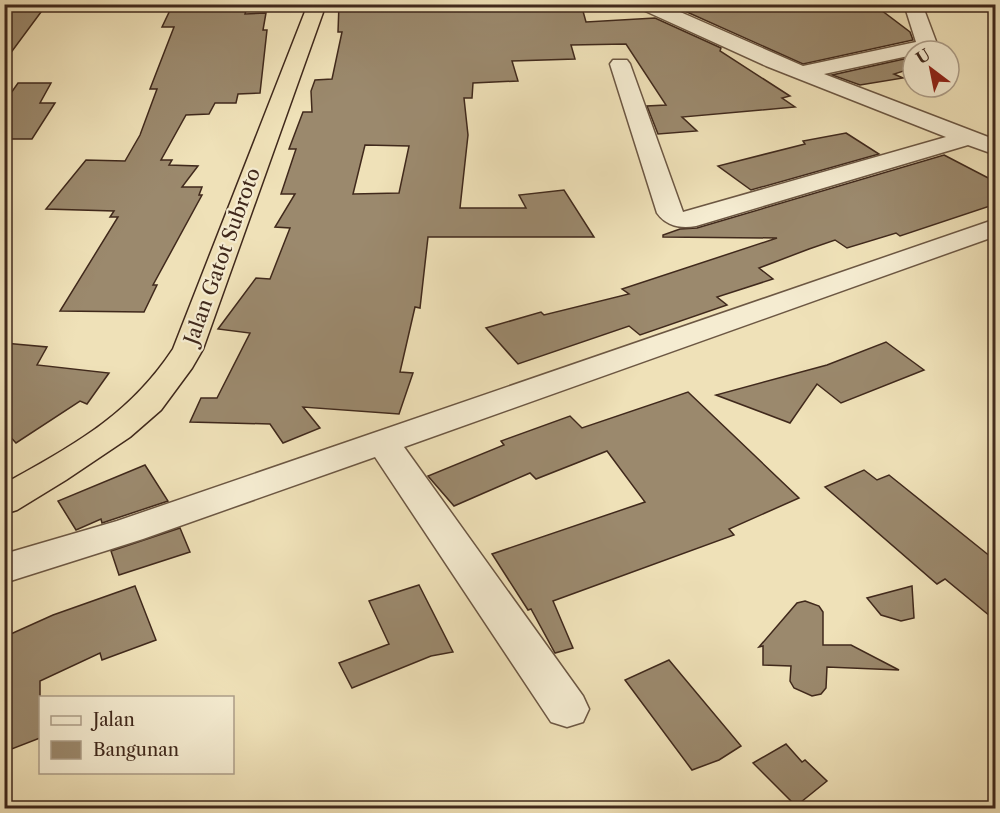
<svg xmlns="http://www.w3.org/2000/svg" width="1000" height="813" viewBox="0 0 1000 813" font-family="'Libre Caslon Text',serif">
	<rect width="100%" height="100%" fill="#efe1b8"/>
	<filter id="stains"><feTurbulence type="fractalNoise" baseFrequency=".00333" numOctaves="4"/><feColorMatrix values="0 0 0 0 .2 0 0 0 0 .09 0 0 0 0 .02 0 0 0 .5 -.17"/></filter>
	<radialGradient id="worn" r=".72"><stop offset=".6" stop-color="#630" stop-opacity="0"/><stop offset="1" stop-color="#630" stop-opacity=".3"/></radialGradient>
	<g fill="#9b896d" stroke="#40291c" stroke-width="1.5" fill-rule="evenodd">
		<polygon points="173,4 248,4 245,14 266,13 263,30 267,30 260,93 238,94 236,103 215,103 209,114 186,115 161,160 172,160 169,165 198,166 182,187 202,187 199,195 202,195 153,285 157,285 144,312 60,311 118,217 110,217 114,211 46,209 86,160 125,161 140,135 157,89 150,89 174,27 162,27"/>
		<path d="M339,4H581L586,22L655,18L721,48L720,51L790,96L782,98L795,107L682,117L697,131L658,134L647,106L666,105L626,44L571,45L575,59L512,61L518,81L473,83L472,98H464L468,135L460,208H526L519,195L564,190L594,237H428L420,308L415,307L400,372L413,373L399,414L303,407L320,428L283,443L270,424L190,422L201,398H217L250,333L218,329L256,278L270,279L290,228L275,227L295,194H281L296,149H289L303,112H312L311,91L315,80L332,79L342,32H338ZM365,145L409,146L399,193L353,194Z"/>
		<polygon points="669,4 873,4 910,32 913,40 803,64"/>
		<polygon points="14,8 44,8 4,62 4,18"/>
		<polygon points="913,57 913,68 894,74 903,78 860,85 832,75"/>
		<polygon points="18,83 51,83 40,103 55,103 32,139 4,139 4,103"/>
		<polygon points="846,133 879,154 751,190 718,166 805,144 803,141"/>
		<polygon points="944,155 996,182 996,204 900,236 896,233 847,248 835,240 809,249 759,268 773,279 717,297 727,305 640,335 629,326 518,364 486,328 541,312 544,315 629,294 622,289 777,238 663,237 663,235 680,229 697,228"/>
		<polygon points="886,342 924,370 841,403 817,384 790,423 716,395 827,365"/>
		<polygon points="4,343 47,347 37,365 109,373 87,404 80,401 16,443 4,430"/>
		<polygon points="688,392 799,498 729,529 734,535 553,601 573,648 555,653 531,609 528,610 492,554 645,502 607,451 536,479 530,473 454,506 428,476 504,445 501,441 570,416 582,428"/>
		<polygon points="145,465 168,501 102,523 101,519 76,530 58,501"/>
		<polygon points="864,470 877,480 889,475 996,561 996,621 945,579 937,584 825,487"/>
		<polygon points="180,528 190,552 119,575 111,551"/>
		<polygon points="419,585 453,652 431,656 352,688 339,663 389,644 369,601"/>
		<polygon points="135,586 156,640 102,660 100,653 40,681 40,738 4,752 4,637 53,615"/>
		<polygon points="912,586 914,618 901,621 881,615 867,598"/>
		<polygon points="805,601 819,606 823,612 823,645 851,645 899,670 827,667 826,688 821,694 812,696 794,688 790,681 791,666 763,665 763,646 759,647 797,603"/>
		<polygon points="669,660 741,746 719,760 692,770 625,680"/>
		<polygon points="786,744 802,762 805,760 827,781 796,806 753,763"/>
	</g>
	<g fill="none" stroke-linecap="round" stroke-linejoin="round">
		<g stroke="#6c5743" stroke-width="3">
			<g id="street">
				<path d="M642,4H662L803,66L916,42L904,4H922L937,44L930,51H913V55L824,74L996,140V155L968,145L696,226C681,229 666,226 657,213L610,64L613,60H627L630,64L683,212L946,137L766,66L643,10Z"/>
				<polygon points="996,219 996,236 404,447 583,696 589,709 583,722 567,727 551,722 375,457 143,539 4,583 4,554 117,521"/>
			</g>
		</g>
		<g stroke="#40291c" stroke-width="3">
			<path id="highway" d="M308,4H326L203,349L192,368L161,410L130,437L66,480L17,510L4,514V484C73,445 128,417 173,349Z"/>
		</g>
		<use href="#street" fill="#f5ecd1" fill-rule="evenodd"/>
		<use href="#highway" fill="#efe1b8" fill-rule="evenodd"/>
	</g>
	<g text-anchor="middle" stroke-width="4.5" stroke-linejoin="round" paint-order="stroke">
		<g font-size="20" fill="#40291c" stroke="#f5ecd1">
			<text transform="translate(222 256) rotate(-70)" y="7">Jalan Gatot Subroto</text>
		</g>
	</g>
	<rect width="1000" height="813" fill="none" stroke="#efe1b8" stroke-width="24"/>
	<rect x="6" y="6" width="988" height="801" fill="none" stroke="#40291c" stroke-width="3"/>
	<rect x="12" y="12" width="976" height="789" fill="none" stroke="#40291c" stroke-width="1.5"/>
	<rect x="39" y="696" width="195" height="78" fill="#f5ecd1" stroke="#ad9e89" stroke-width="1.5"/>
	<rect x="51" y="716" width="30" height="9" fill="#f5ecd1" stroke="#ad9e89" stroke-width="1.5"/>
	<text x="93" y="726" font-size="18" fill="#40291c">Jalan</text>
	<rect x="51" y="741" width="30" height="18" fill="#9b896d" stroke="#ad9e89" stroke-width="1.5"/>
	<text x="93" y="756" font-size="18" fill="#40291c">Bangunan</text>
	<g transform="translate(931 69) rotate(328)"><circle r="28" fill="#f5ecd1" stroke="#ad9e89" stroke-width="1.5"/>
	<path d="M0-4.5L10 22L0 15L-10 22Z" fill="#8f2418"/>
	<text y="-9" font-size="16" font-weight="bold" text-anchor="middle" fill="#40291c">U</text>
	</g>
	<rect width="100%" height="100%" filter="url(#stains)"/>
	<rect width="100%" height="100%" fill="url(#worn)"/>
</svg>
